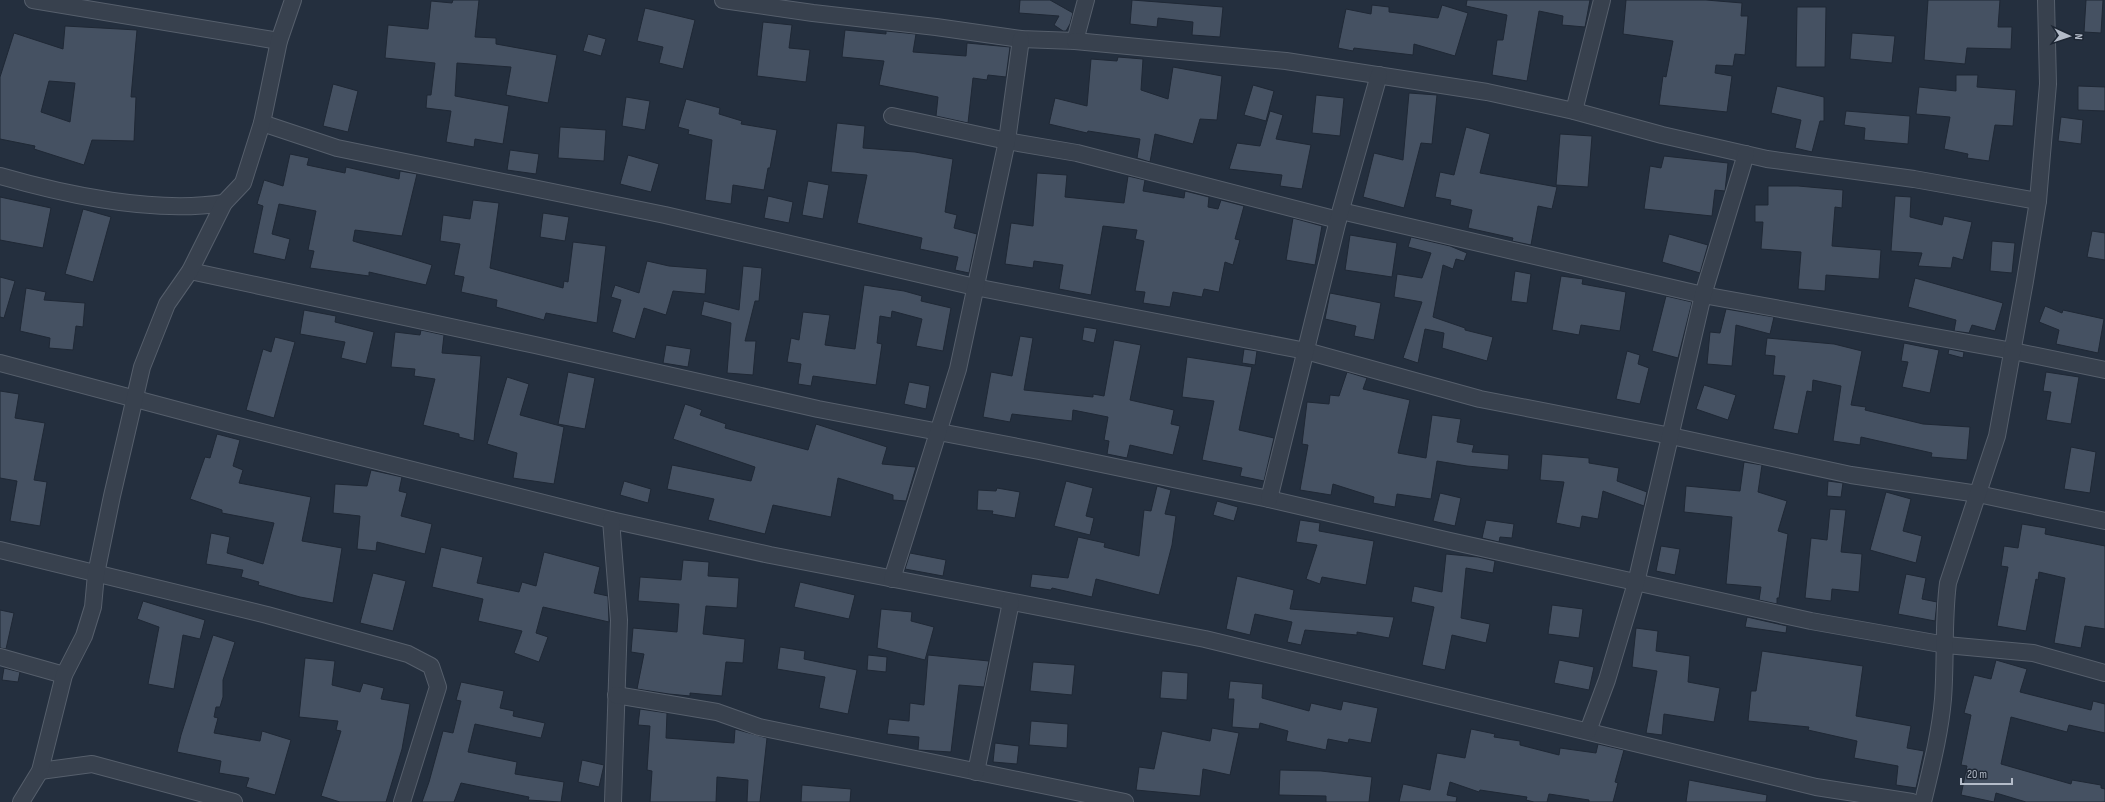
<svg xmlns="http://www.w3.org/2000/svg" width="2105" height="802" viewBox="0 0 2105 802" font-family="'Sofia Sans Condensed',sans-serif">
	<rect width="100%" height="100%" fill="#242f3e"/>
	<g fill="#455162" stroke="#1f2835" fill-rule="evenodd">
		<polygon points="453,0 479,0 475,37 496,38 496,44 557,55 548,103 506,95 511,67 457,63 455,96 509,106 503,144 475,139 474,147 446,142 451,111 426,108 427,95 431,95 435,63 385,58 388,25 428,29 431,1 452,3"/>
		<polygon points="1020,0 1050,0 1073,13 1070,24 1066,31 1063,31 1054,25 1059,16 1019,13"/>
		<polygon points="1132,0 1223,7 1220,37 1192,35 1193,22 1158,18 1157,27 1130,24"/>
		<polygon points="1467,0 1590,0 1585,27 1562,25 1563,16 1539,11 1527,81 1492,75 1497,40 1503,40 1507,15 1466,6"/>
		<polygon points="1626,0 1706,0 1742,3 1741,16 1748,16 1745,55 1735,54 1733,66 1716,65 1715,73 1732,76 1727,112 1659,105 1663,76 1666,77 1673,41 1623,34"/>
		<polygon points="1928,0 2000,0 1998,27 2012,27 2011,49 1967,48 1965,64 1924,60"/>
		<polygon points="2086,0 2103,0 2101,33 2084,32"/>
		<polygon points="1372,5 1389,7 1389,12 1438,18 1442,5 1468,13 1455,56 1414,44 1413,55 1354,48 1353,51 1338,48 1346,9 1371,14"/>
		<polygon points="1797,7 1826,7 1825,67 1796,67"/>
		<polygon points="645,8 695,20 683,69 659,63 663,47 637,41"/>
		<polygon points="763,22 792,25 789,48 810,50 806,82 757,76"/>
		<path d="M65,26L137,30L131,97H136L134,141L92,140L84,165L34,149L35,146L0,139V77L14,33L63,49ZM49,81L75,83L70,122L41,112Z"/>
		<polygon points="845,30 886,34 886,31 916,34 913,52 966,56 967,43 1010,47 1006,77 988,75 987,80 973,78 968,123 936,116 938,97 879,85 884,61 842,57"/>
		<polygon points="1852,33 1895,36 1892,63 1850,59"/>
		<polygon points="588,34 606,39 601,56 583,51"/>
		<polygon points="1118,57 1143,59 1141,90 1168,99 1173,67 1222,76 1217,120 1200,119 1193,144 1155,134 1150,162 1137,158 1140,139 1088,131 1087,133 1049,124 1055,98 1087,106 1091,59 1117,61"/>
		<polygon points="1956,75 1978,75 1977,87 2016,90 2013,126 1995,125 1989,161 1967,158 1968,154 1944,149 1950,117 1916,114 1919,87 1956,91"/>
		<polygon points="333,84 358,91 348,132 323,126"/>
		<polygon points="1253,85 1274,91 1266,121 1244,115"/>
		<polygon points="1777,86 1824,97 1824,121 1820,121 1812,152 1795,148 1801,120 1771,113"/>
		<polygon points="2078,86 2105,87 2105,111 2078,110"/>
		<polygon points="1409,93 1437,95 1432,144 1421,143 1404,208 1363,197 1374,153 1403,160"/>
		<polygon points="1316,95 1344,98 1340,136 1312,133"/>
		<polygon points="626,97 650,101 645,130 622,126"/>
		<polygon points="686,99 720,108 719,114 742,121 741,124 777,130 770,168 768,168 764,190 733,185 731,204 705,200 712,140 688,134 689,130 678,127"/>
		<polygon points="1270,111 1283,115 1276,139 1311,145 1302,189 1280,186 1282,175 1229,169 1237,143 1260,146"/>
		<polygon points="1846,111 1910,116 1908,144 1864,140 1865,128 1844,125"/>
		<polygon points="2061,117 2083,120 2081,144 2058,141"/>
		<polygon points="837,123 865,126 863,148 915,152 953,159 945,212 957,215 954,228 977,234 969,273 955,270 958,257 920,249 922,238 857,223 867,175 831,172"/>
		<polygon points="560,127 606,130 604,161 558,158"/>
		<polygon points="1466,127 1490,134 1480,173 1557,187 1552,209 1538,206 1531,245 1512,241 1513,238 1468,228 1472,210 1450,205 1451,200 1435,197 1440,172 1454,175"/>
		<polygon points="1560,134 1592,136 1588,187 1556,185"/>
		<polygon points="510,150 539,154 536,174 507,170"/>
		<polygon points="290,154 309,158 307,165 345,173 346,167 399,179 400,171 417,174 402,236 355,230 353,241 432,265 426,285 369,272 369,276 310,268 314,251 308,250 316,211 279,204 272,234 290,239 285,260 253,253 263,206 257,204 264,180 283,186"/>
		<polygon points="628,155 659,164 651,192 620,184"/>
		<polygon points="1664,156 1728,163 1725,191 1715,190 1712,216 1644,209 1650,166 1661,168"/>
		<polygon points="1037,173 1067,175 1065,197 1124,203 1128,176 1145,180 1143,191 1184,198 1185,191 1209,197 1208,207 1218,209 1221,200 1244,206 1235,239 1240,240 1233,265 1225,262 1219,292 1204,289 1202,297 1173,292 1170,307 1143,303 1145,292 1135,291 1144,241 1135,239 1137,230 1103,226 1091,295 1059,289 1063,265 1034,261 1033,268 1005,264 1011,223 1033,226"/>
		<polygon points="808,181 829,185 823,219 802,215"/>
		<polygon points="1768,186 1798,186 1843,190 1842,208 1835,207 1832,246 1881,250 1879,279 1826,275 1825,291 1798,289 1801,252 1761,249 1763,222 1755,222 1755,205 1768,205"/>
		<polygon points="768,196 793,202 789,223 764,218"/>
		<polygon points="1895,196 1911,197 1910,217 1942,225 1944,216 1972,222 1963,260 1953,257 1951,268 1918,266 1922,253 1891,251"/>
		<polygon points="0,197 51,208 43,248 0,240"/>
		<polygon points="473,200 499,203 490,268 563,288 564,281 568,282 573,242 606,246 597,323 546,313 544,320 496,307 497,300 461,292 464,277 454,275 460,244 440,241 443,215 470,219"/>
		<polygon points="83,209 111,217 93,282 65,274"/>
		<polygon points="543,213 569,217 565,241 540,237"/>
		<polygon points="1293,218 1322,226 1315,265 1286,260"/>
		<polygon points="2092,231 2105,233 2105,260 2087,257"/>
		<polygon points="1669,234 1708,245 1700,273 1662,262"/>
		<polygon points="1350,235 1397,243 1392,277 1345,270"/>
		<polygon points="1411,237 1450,246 1467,253 1464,261 1456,259 1453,269 1443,265 1433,317 1465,328 1465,330 1493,337 1487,361 1442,348 1444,333 1425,329 1418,363 1403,358 1422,302 1394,297 1397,274 1422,278 1431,253 1408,247"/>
		<polygon points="1992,241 2015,243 2012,273 1990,271"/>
		<polygon points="647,261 669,266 707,269 705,294 673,291 666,315 644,308 635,339 612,332 621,300 611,297 615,285 639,293"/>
		<polygon points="743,266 762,268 759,301 755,301 745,341 756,341 753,375 727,373 731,323 701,315 704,301 739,310"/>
		<polygon points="1515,271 1531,274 1527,303 1511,301"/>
		<polygon points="1561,276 1583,279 1582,284 1626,292 1620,331 1581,325 1579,335 1552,330"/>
		<polygon points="0,277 15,281 4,318 0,317"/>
		<polygon points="1915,278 2003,303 1995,331 1972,325 1969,333 1954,331 1956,320 1908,307"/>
		<polygon points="864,285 904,291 922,296 921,301 951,308 943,351 916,346 922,319 892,311 891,318 880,316 877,343 882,344 876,385 813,376 811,386 798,384 801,364 787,362 791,338 799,340 803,312 830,315 825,345 855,349"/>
		<polygon points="26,288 46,292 44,300 85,303 83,327 76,326 73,350 49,348 50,338 20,331"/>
		<polygon points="1330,293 1381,303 1374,340 1354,336 1356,326 1325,319"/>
		<polygon points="1666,296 1692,302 1678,358 1652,351"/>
		<polygon points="2045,306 2062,313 2063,310 2104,319 2098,353 2056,344 2059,330 2039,322"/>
		<polygon points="1726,309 1774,317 1770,334 1736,325 1732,366 1707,364 1710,332 1720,333"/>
		<polygon points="304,310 336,316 335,322 374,332 366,364 341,358 345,342 300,334"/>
		<polygon points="1084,327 1097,329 1094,343 1082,340"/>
		<polygon points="421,330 444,335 442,353 481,356 474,441 459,437 459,434 423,425 435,379 414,376 415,369 391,367 395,332 420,335"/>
		<polygon points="1020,336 1033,338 1024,390 1093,397 1093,394 1104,396 1114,340 1141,345 1130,400 1174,410 1171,424 1180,426 1173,455 1130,445 1127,458 1107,454 1109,441 1104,440 1108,417 1073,410 1072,421 1012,414 1010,422 983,417 991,372 1012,376"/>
		<polygon points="275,337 295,342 274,418 246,410 263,349 271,352"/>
		<polygon points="1767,338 1834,344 1862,351 1851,405 1866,407 1865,410 1923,424 1970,427 1967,460 1931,457 1932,453 1861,437 1860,445 1833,441 1841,386 1813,380 1812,392 1807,391 1798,434 1773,429 1785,376 1773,375 1775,356 1765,355"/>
		<polygon points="1904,343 1939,350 1930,393 1902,387 1908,362 1901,361"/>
		<polygon points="666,345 691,349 688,367 663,363"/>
		<polygon points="1244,349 1257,351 1255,365 1242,363"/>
		<polygon points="1949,349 1964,352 1963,358 1948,354"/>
		<polygon points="1627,351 1640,355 1638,364 1649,368 1640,404 1616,399"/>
		<polygon points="1187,357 1252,367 1239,430 1274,438 1264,481 1240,476 1242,468 1202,460 1214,401 1182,397"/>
		<polygon points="568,372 595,378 585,429 558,424"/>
		<polygon points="1347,372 1367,378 1363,389 1410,400 1398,453 1426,458 1432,415 1461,419 1457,442 1474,445 1472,452 1509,455 1508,470 1467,466 1437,461 1431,499 1397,494 1395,507 1373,503 1374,497 1333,484 1331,495 1300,490 1308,445 1302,444 1307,402 1329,404 1330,395 1339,396"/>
		<polygon points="2046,372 2079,377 2071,424 2046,420 2051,392 2043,391"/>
		<polygon points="507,377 529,384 520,415 564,427 554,484 513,478 517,453 487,444"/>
		<polygon points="909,382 930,386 926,409 904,404"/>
		<polygon points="1704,385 1736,395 1728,420 1696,409"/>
		<polygon points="0,391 19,394 15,418 45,423 34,480 47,482 40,526 10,521 17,481 0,478"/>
		<polygon points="685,404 702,410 700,415 726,424 725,428 808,450 816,424 887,447 882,464 916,467 906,501 893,500 893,495 838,478 831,517 773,505 765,534 708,520 714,499 667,489 672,465 751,481 755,467 673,439"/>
		<polygon points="217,434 240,440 233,466 243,470 239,483 311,497 302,541 342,548 333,603 300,597 258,585 259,582 241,577 243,570 206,564 211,533 230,537 227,553 263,564 274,523 222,513 222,510 190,499 205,457 210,458"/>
		<polygon points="2071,447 2096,452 2090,493 2064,489"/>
		<polygon points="1542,454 1589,458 1589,463 1619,468 1617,481 1647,492 1644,506 1603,491 1598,519 1582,516 1580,528 1556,523 1564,482 1540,480"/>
		<polygon points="1744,462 1762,465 1758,492 1787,501 1778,531 1788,534 1779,598 1777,598 1777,604 1759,600 1761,587 1726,584 1732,517 1684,512 1686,486 1740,491"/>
		<polygon points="371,470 402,477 399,491 407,493 401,516 432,524 425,554 377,542 376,551 357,549 360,516 333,513 335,484 367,486"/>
		<polygon points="624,481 651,489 648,503 620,495"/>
		<polygon points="1066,481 1093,488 1086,516 1094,518 1090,535 1054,526"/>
		<polygon points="1828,481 1843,483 1841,497 1827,496"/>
		<polygon points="1157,486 1171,490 1165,514 1176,516 1172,545 1159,595 1096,579 1092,597 1052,588 1051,590 1030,587 1032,574 1068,578 1078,537 1105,543 1104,547 1139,556 1144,510 1151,511"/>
		<polygon points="997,488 1020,492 1015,518 992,514 993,511 977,510 978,490 996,491"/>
		<polygon points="1886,492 1911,499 1903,531 1922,536 1916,563 1870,550"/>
		<polygon points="1440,493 1461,498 1455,526 1433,521"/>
		<polygon points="1217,501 1238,507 1234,521 1213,515"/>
		<polygon points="1830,509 1846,510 1841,552 1862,554 1859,592 1832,589 1831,601 1805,598 1811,538 1827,540"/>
		<polygon points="1300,520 1320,523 1319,531 1374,541 1366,585 1322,577 1320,584 1306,579 1317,545 1296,542"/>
		<polygon points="1486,520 1514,524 1512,538 1500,537 1499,542 1482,538"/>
		<polygon points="2022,524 2046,528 2045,534 2105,546 2105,629 2085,626 2081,648 2054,643 2065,578 2039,572 2038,580 2036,579 2026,631 1997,626 2008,567 2001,566 2004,546 2018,548"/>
		<polygon points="1661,546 1680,549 1675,575 1656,571"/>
		<polygon points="441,547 483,557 477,583 519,592 522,582 536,586 544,552 600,567 594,593 608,596 609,622 543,607 536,633 548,637 539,662 514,653 522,631 478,621 483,599 432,587"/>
		<polygon points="910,553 946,560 943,576 905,569"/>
		<polygon points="1446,554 1478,557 1495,561 1493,573 1466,568 1461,618 1490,624 1486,643 1452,635 1445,670 1422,665 1434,607 1411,602 1414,586 1442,592"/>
		<polygon points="683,560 709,562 708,576 739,578 737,608 706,606 703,634 745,639 743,663 726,662 722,696 690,693 690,696 669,694 637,689 644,654 631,652 633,628 677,632 679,604 638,601 640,577 681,580"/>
		<polygon points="373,573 406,581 393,631 360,623"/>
		<polygon points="1906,574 1926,578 1922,599 1937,602 1935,621 1898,614"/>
		<polygon points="1237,576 1294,590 1290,609 1394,617 1389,638 1357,632 1357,635 1305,630 1301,645 1287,642 1292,622 1255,614 1250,635 1226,629"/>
		<polygon points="800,582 855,595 849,619 794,607"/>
		<polygon points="143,601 205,620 200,639 183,635 174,689 148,684 159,627 137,619"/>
		<polygon points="1552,605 1583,609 1579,638 1548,634"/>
		<polygon points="881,609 912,612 911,621 934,627 925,660 877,648"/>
		<polygon points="0,610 14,613 6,649 0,648"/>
		<polygon points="1747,617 1787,626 1786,633 1745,627"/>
		<polygon points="1636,628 1658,631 1656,651 1690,656 1688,682 1720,688 1714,722 1664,714 1662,735 1646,733 1657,671 1632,667"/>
		<polygon points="213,635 235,642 223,680 223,697 220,707 216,707 214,717 218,718 214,733 260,741 262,731 291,740 275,795 246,787 249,778 219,773 221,761 177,752 181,735"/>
		<polygon points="780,647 805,651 804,659 857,670 848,714 819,708 825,677 777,669"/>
		<polygon points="1762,651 1863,666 1856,716 1911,726 1907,748 1924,751 1916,788 1896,785 1898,766 1854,758 1857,741 1808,730 1809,727 1748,721 1751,691 1756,691"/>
		<polygon points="868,655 887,657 886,672 867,670"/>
		<polygon points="928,655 989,661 984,687 959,685 951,752 918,750 919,737 887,734 889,719 909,721 910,703 924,705"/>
		<polygon points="305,658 335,661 332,685 360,692 363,683 384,688 381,699 410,704 402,749 386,802 340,802 321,796 341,731 336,730 338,721 299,717"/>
		<polygon points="1559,660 1594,667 1589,690 1554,683"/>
		<polygon points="1996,660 2027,669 2020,692 2091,710 2093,701 2105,704 2105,733 2069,725 2067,732 2011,717 2001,764 2071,784 2072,780 2101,785 2101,788 2105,789 2105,802 2026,802 1996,793 1994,802 1961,795 1967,766 1961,765 1971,715 1964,713 1974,675 1991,679"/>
		<polygon points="1033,662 1075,665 1072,695 1030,691"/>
		<polygon points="4,668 20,672 18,682 2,680"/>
		<polygon points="1162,671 1188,673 1187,700 1160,698"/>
		<polygon points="1230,681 1263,684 1262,698 1309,711 1311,703 1341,710 1343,701 1378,708 1371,743 1349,739 1348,743 1328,739 1326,750 1286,741 1288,731 1260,723 1259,729 1232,727 1234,699 1228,699"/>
		<polygon points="461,682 504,691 500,708 514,711 513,716 545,723 541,738 475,724 468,752 517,762 515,774 564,782 561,802 528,800 529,797 461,783 454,802 422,802 429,782 443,731 453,733 461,701 456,700"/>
		<polygon points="640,709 667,713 666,738 734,743 735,729 767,738 760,802 747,802 748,780 717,777 716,802 650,802 652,771 647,770 650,726 638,725"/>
		<polygon points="1031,721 1068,724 1067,748 1029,745"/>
		<polygon points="1212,728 1239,733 1230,775 1203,769 1200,796 1136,790 1139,767 1154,769 1162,731 1210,741"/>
		<polygon points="1471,729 1495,734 1494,737 1520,741 1520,745 1559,755 1560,748 1596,753 1598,744 1624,750 1615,782 1618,783 1613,802 1589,802 1589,800 1549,794 1547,802 1534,802 1526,800 1527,797 1480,790 1479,792 1450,782 1447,795 1457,797 1456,802 1399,802 1403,784 1430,790 1437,753 1465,758"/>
		<polygon points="995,743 1019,746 1017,764 993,762"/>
		<polygon points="582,760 604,765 599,787 578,782"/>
		<polygon points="1280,770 1321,771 1372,777 1369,802 1326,802 1326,796 1279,795"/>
		<polygon points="1689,780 1767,795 1766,802 1686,802"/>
		<polygon points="802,785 851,789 850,802 801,802"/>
	</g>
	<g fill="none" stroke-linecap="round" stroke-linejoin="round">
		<g stroke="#565f6c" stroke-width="18">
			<g id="minor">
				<polyline points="33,0 279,41"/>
				<polyline points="723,0 813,13 936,27 1021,39 1075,41 1086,0"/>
				<polyline points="1075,41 1286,61 1487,92 1574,111 1662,135 1767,159 1914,179 2038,201"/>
				<polyline points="1574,111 1602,0"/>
				<polyline points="892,116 1007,141 1077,153 1338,220"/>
				<polyline points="262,123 337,148 665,215 975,287 1306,351 1480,399 1671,436 1851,475 1978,494 2105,521"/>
				<path d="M0,176C66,195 156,214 224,203"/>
				<polyline points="1341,211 1703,295 2013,351 2105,370"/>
				<polyline points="190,271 535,345 818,409 1039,451 1269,499 1450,541 1811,621 1946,645 2033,653 2105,673"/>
				<polyline points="0,363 226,423 611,520 770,555 1205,639 1816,787 1912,802"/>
				<polyline points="1269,499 1338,220 1379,75"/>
				<polyline points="611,520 619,620 613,802"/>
				<polyline points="0,550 267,615 408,654 431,666 438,687 402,802"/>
				<polyline points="892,579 958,369 1007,141 1021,39"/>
				<polyline points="0,657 64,675"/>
				<polyline points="616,695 717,712 759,727 1125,802"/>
				<polyline points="1588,731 1607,680 1636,583 1703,295 1746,154"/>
				<polyline points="40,771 92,764 234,802"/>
				<polyline points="976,772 1011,602"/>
				<polyline points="21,802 40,771 64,675 84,636 93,607 96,574 112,496 142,367 167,304 190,271 224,203 243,183 262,123 279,41 293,0"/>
				<path d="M1923,802C1931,768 1940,734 1943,699C1946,660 1943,621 1948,583L1997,436L2025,281L2038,201L2048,84L2046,0"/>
			</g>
		</g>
		<use href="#minor" stroke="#38414e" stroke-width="16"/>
	</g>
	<g transform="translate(2069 36) rotate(93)" stroke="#1d2633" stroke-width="3" paint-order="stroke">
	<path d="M0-3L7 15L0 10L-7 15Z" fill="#b4bcc9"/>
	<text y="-6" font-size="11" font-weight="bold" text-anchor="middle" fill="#b4bcc9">N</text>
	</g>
	<path d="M1961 778v6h51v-6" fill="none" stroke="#b4bcc9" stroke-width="2"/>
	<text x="1967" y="778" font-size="12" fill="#b4bcc9" stroke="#1d2633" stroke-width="3" paint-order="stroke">20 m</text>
</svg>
